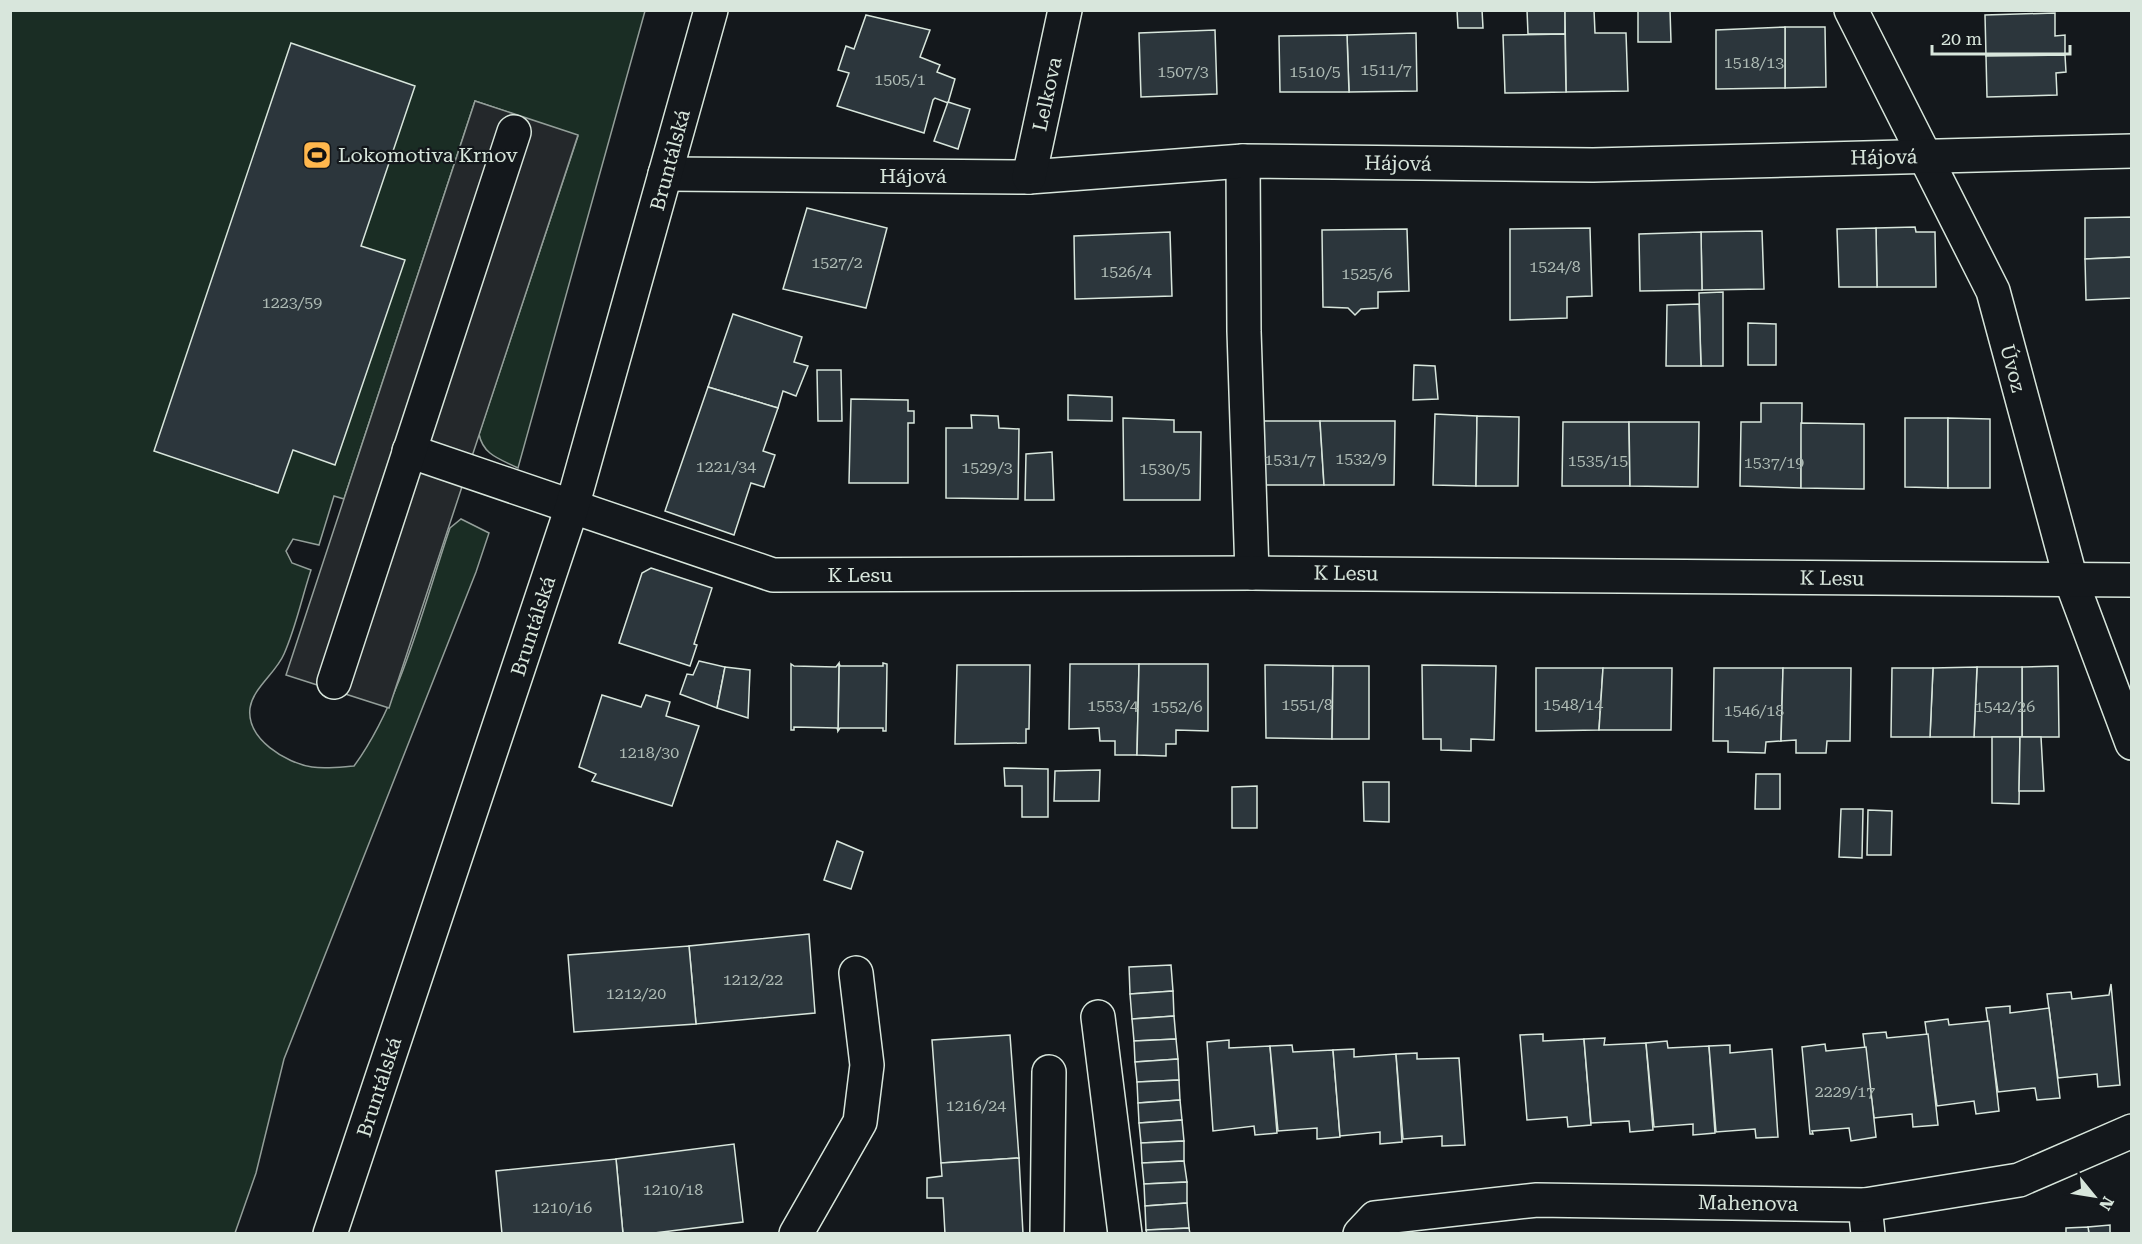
<svg xmlns="http://www.w3.org/2000/svg" width="2142" height="1244" viewBox="0 0 2142 1244" font-family="'Roboto Serif',serif">
	<rect width="100%" height="100%" fill="#14181c"/>
	<path fill="#1a2d24" stroke="#939e99" stroke-width="1.5" d="M10,11H645L518,468C500,459 483,455 479,434L578,136L475,101L344,499L334,496L319,545L293,539L286,551L292,563L311,570C302,597 296,627 284,654C276,673 253,688 250,708C246,739 286,763 312,767C326,769 340,767 354,766C401,702 424,604 450,528L461,519L489,533L476,572L284,1059L256,1173L235,1233H11Z"/>
	<polygon fill="#24282b" stroke="#939e99" stroke-width="1.5" points="475,101 578,135 389,708 286,675"/>
	<g fill="#2c363c" stroke="#d8e6dc" stroke-width="1.5">
		<polygon points="1457,10 1482,10 1483,28 1458,28"/>
		<polygon points="1527,10 1565,10 1565,34 1528,34"/>
		<polygon points="1565,10 1594,10 1595,33 1626,33 1628,91 1566,92"/>
		<polygon points="1638,10 1670,10 1671,42 1638,42"/>
		<polygon points="2055,13 2055,36 2065,35 2065,55 1986,56 1985,15"/>
		<polygon points="866,15 930,30 920,57 940,65 937,72 955,79 948,103 935,98 933,100 924,133 837,106 849,73 838,70 846,46 854,49"/>
		<polygon points="1785,27 1825,27 1826,87 1785,88"/>
		<polygon points="1785,27 1785,88 1716,89 1716,30"/>
		<polygon points="1215,30 1217,94 1141,97 1139,33"/>
		<polygon points="1416,33 1417,91 1349,92 1347,35"/>
		<polygon points="1565,34 1566,92 1505,93 1503,35"/>
		<polygon points="1347,35 1349,92 1280,92 1279,36"/>
		<polygon points="291,43 415,86 361,246 405,260 335,465 293,450 278,493 154,451"/>
		<polygon points="2065,55 2066,72 2056,73 2057,95 1987,97 1986,56"/>
		<polygon points="948,102 970,109 958,149 934,141"/>
		<polygon points="807,208 887,228 866,308 783,289"/>
		<polygon points="2132,217 2132,257 2085,259 2085,218"/>
		<polygon points="1915,227 1916,232 1935,232 1936,287 1877,287 1876,228"/>
		<polygon points="1590,228 1592,296 1567,297 1567,318 1510,320 1510,229"/>
		<polygon points="1876,228 1877,287 1839,287 1837,229"/>
		<polygon points="1407,229 1409,291 1378,292 1378,308 1361,309 1355,315 1348,308 1323,307 1322,230"/>
		<polygon points="1762,231 1764,289 1702,290 1701,232"/>
		<polygon points="1170,232 1172,296 1075,299 1074,236"/>
		<polygon points="1701,232 1702,290 1640,291 1639,234"/>
		<polygon points="2132,257 2132,298 2086,300 2085,259"/>
		<polygon points="1723,292 1723,366 1701,366 1699,293"/>
		<polygon points="1699,304 1701,366 1666,366 1667,305"/>
		<polygon points="733,314 802,337 794,362 808,366 796,396 783,391 778,408 708,387"/>
		<polygon points="1748,323 1776,324 1776,365 1748,365"/>
		<polygon points="1414,365 1435,366 1438,399 1413,400"/>
		<polygon points="817,370 841,370 842,421 818,421"/>
		<polygon points="708,387 778,408 763,451 775,455 764,487 751,483 734,535 665,511"/>
		<polygon points="1068,395 1112,397 1112,421 1068,420"/>
		<polygon points="851,399 908,400 908,411 914,411 914,423 908,423 908,483 849,483"/>
		<polygon points="1761,403 1802,403 1801,488 1740,486 1741,422 1761,422"/>
		<polygon points="1435,414 1477,416 1476,486 1433,485"/>
		<polygon points="971,415 998,416 999,428 1019,429 1018,499 946,498 946,428 972,428"/>
		<polygon points="1477,416 1519,417 1518,486 1476,486"/>
		<polygon points="1123,418 1174,420 1174,432 1201,432 1200,500 1124,500"/>
		<polygon points="1905,418 1948,418 1948,488 1905,487"/>
		<polygon points="1948,418 1990,419 1990,488 1948,488"/>
		<polygon points="1256,421 1320,421 1324,485 1255,485"/>
		<polygon points="1320,421 1395,421 1394,485 1324,485"/>
		<polygon points="1563,422 1629,422 1630,486 1562,486"/>
		<polygon points="1629,422 1699,422 1698,487 1630,486"/>
		<polygon points="1801,423 1864,424 1864,489 1801,488"/>
		<polygon points="1052,452 1054,500 1025,500 1026,454"/>
		<polygon points="651,568 712,588 694,644 697,645 690,666 619,643 642,573"/>
		<polygon points="699,661 725,667 717,708 680,694 687,674 693,675"/>
		<polygon points="839,663 840,666 883,666 883,663 887,664 886,731 883,731 883,728 840,728 838,731"/>
		<polygon points="839,663 838,731 837,728 794,727 794,730 791,730 791,664 794,666 836,667"/>
		<polygon points="1070,664 1139,664 1137,755 1115,755 1115,741 1100,741 1099,728 1069,729"/>
		<polygon points="1139,664 1208,664 1208,731 1176,730 1176,744 1166,744 1166,756 1137,755"/>
		<polygon points="957,665 1030,665 1029,729 1026,729 1026,743 955,744"/>
		<polygon points="1265,665 1333,666 1332,739 1266,738"/>
		<polygon points="1422,665 1496,666 1494,740 1471,739 1471,751 1441,750 1441,739 1423,739"/>
		<polygon points="1333,666 1369,666 1369,739 1332,739"/>
		<polygon points="2058,666 2059,737 2022,737 2022,667"/>
		<polygon points="725,667 750,670 748,718 717,708"/>
		<polygon points="1977,667 2022,667 2022,737 1974,737"/>
		<polygon points="1977,667 1974,737 1930,737 1933,668"/>
		<polygon points="1536,668 1603,668 1599,730 1536,731"/>
		<polygon points="1603,668 1672,668 1671,730 1599,730"/>
		<polygon points="1714,668 1783,668 1781,741 1766,742 1765,753 1728,752 1728,741 1713,741"/>
		<polygon points="1783,668 1851,668 1850,741 1827,741 1826,753 1796,753 1796,740 1781,741"/>
		<polygon points="1892,668 1933,668 1930,737 1891,737"/>
		<polygon points="602,695 641,707 646,695 670,702 666,716 699,726 672,806 592,781 596,774 579,767"/>
		<polygon points="1992,737 2020,737 2019,804 1992,803"/>
		<polygon points="2020,737 2041,737 2044,791 2019,791"/>
		<polygon points="1004,768 1048,769 1048,817 1022,817 1022,786 1005,786"/>
		<polygon points="1100,770 1099,801 1054,801 1055,771"/>
		<polygon points="1756,774 1780,774 1780,809 1755,809"/>
		<polygon points="1363,782 1389,782 1389,822 1364,821"/>
		<polygon points="1257,786 1257,828 1232,828 1232,787"/>
		<polygon points="1841,809 1863,809 1862,858 1839,857"/>
		<polygon points="1868,810 1892,811 1891,855 1867,855"/>
		<polygon points="837,841 863,852 851,889 824,880"/>
		<polygon points="809,934 815,1013 696,1024 689,946"/>
		<polygon points="689,946 696,1024 574,1032 568,955"/>
		<polygon points="1171,965 1173,991 1130,994 1129,967"/>
		<polygon points="2111,984 2120,1085 2098,1087 2097,1074 2058,1078 2047,994 2071,992 2072,999 2109,995"/>
		<polygon points="1173,991 1174,1016 1132,1019 1130,994"/>
		<polygon points="2010,1006 2010,1013 2049,1008 2060,1098 2037,1100 2035,1088 1998,1092 1986,1008"/>
		<polygon points="1174,1016 1176,1039 1134,1041 1132,1019"/>
		<polygon points="1948,1019 1949,1025 1989,1021 1999,1111 1976,1114 1974,1101 1937,1106 1925,1022"/>
		<polygon points="1886,1032 1887,1038 1928,1034 1938,1125 1913,1127 1912,1114 1874,1118 1863,1034"/>
		<polygon points="1543,1034 1543,1041 1584,1039 1591,1125 1568,1127 1567,1117 1527,1120 1520,1035"/>
		<polygon points="1010,1035 1019,1158 941,1163 932,1040"/>
		<polygon points="1605,1038 1604,1045 1646,1043 1653,1130 1630,1132 1629,1121 1591,1123 1584,1039"/>
		<polygon points="1176,1039 1178,1059 1135,1062 1134,1041"/>
		<polygon points="1229,1040 1229,1048 1270,1046 1277,1133 1255,1135 1254,1126 1213,1131 1207,1042"/>
		<polygon points="1667,1041 1668,1048 1709,1046 1715,1133 1693,1135 1693,1124 1654,1127 1646,1043"/>
		<polygon points="1825,1044 1826,1051 1866,1047 1876,1137 1851,1141 1849,1128 1812,1131 1813,1134 1810,1134 1802,1047"/>
		<polygon points="1292,1045 1293,1052 1333,1050 1340,1137 1317,1139 1317,1128 1278,1131 1270,1046"/>
		<polygon points="1730,1045 1730,1053 1772,1049 1778,1137 1756,1138 1755,1129 1716,1132 1709,1046"/>
		<polygon points="1354,1049 1354,1057 1396,1054 1402,1142 1380,1144 1380,1132 1340,1136 1333,1050"/>
		<polygon points="1417,1053 1417,1059 1459,1058 1465,1145 1442,1146 1442,1136 1403,1139 1396,1054"/>
		<polygon points="1178,1059 1179,1080 1137,1082 1135,1062"/>
		<polygon points="1179,1080 1180,1100 1138,1103 1137,1082"/>
		<polygon points="1180,1100 1182,1120 1139,1123 1138,1103"/>
		<polygon points="1182,1120 1184,1141 1141,1143 1139,1123"/>
		<polygon points="1184,1141 1184,1161 1142,1163 1141,1143"/>
		<polygon points="734,1144 743,1222 646,1234 623,1234 616,1159"/>
		<polygon points="1019,1158 1023,1234 945,1234 943,1198 927,1198 927,1178 942,1176 941,1163"/>
		<polygon points="616,1159 623,1234 502,1234 496,1171"/>
		<polygon points="1184,1161 1187,1182 1144,1184 1142,1163"/>
		<polygon points="1187,1182 1187,1203 1145,1206 1144,1184"/>
		<polygon points="1187,1203 1189,1228 1146,1230 1145,1206"/>
		<polygon points="2110,1225 2110,1234 2089,1234 2088,1227"/>
		<polygon points="2088,1227 2089,1234 2066,1234 2066,1228"/>
		<polygon points="1189,1228 1190,1234 1147,1234 1146,1230"/>
	</g>
	<g fill="none" stroke-linecap="round" stroke-linejoin="round">
		<g stroke="#d8e6dc" stroke-width="36">
			<g id="minor">
				<polyline points="1851,10 1993,291 2071,580 2132,743"/>
				<polyline points="1243,161 1244,331 1252,573"/>
				<polyline points="665,174 1029,177 1243,161 1593,165 2132,151"/>
				<polyline points="1029,177 1065,10"/>
				<polyline points="409,451 773,575 1252,573 2132,580"/>
				<polyline points="334,682 514,132"/>
				<polyline points="1098,1017 1125,1234"/>
				<polyline points="1865,1205 1868,1234"/>
				<polyline points="796,1234 860,1122 867,1065 856,973"/>
				<polyline points="1047,1234 1049,1072"/>
				<polyline points="1360,1234 1375,1218 1537,1200 1865,1205 2019,1180 2132,1131"/>
			</g>
		</g>
		<g stroke="#d8e6dc" stroke-width="36">
			<polyline id="major" points="330,1234 572,507 711,10"/>
		</g>
		<use href="#minor" stroke="#14181c" stroke-width="33"/>
		<use href="#major" stroke="#14181c" stroke-width="33"/>
	</g>
	<defs>
		<g id="stadium-square" transform="scale(1.5)"><rect x="-9" y="-9" width="18" height="18" rx="4" fill="#ffb74d" stroke="#14181c"/><path d="M0-5a6.5 5 0 1 0 0 10a6.5 5 0 1 0 0-10ZM-3.5-1.8h7v3.6h-7Z" fill="#111"/></g>
	</defs>
	<g fill-rule="evenodd">
		<use href="#stadium-square" x="317" y="155"/>
	</g>
	<g text-anchor="middle" stroke-width="4.5" stroke-linejoin="round" paint-order="stroke">
		<g font-size="16" fill="#adbab4">
			<text x="1754" y="68">1518/13</text>
			<text x="1386" y="75">1511/7</text>
			<text x="1183" y="77">1507/3</text>
			<text x="1315" y="77">1510/5</text>
			<text x="900" y="85">1505/1</text>
			<text x="837" y="268">1527/2</text>
			<text x="1555" y="272">1524/8</text>
			<text x="1126" y="277">1526/4</text>
			<text x="1367" y="279">1525/6</text>
			<text x="292" y="308">1223/59</text>
			<text x="1361" y="464">1532/9</text>
			<text x="1290" y="465">1531/7</text>
			<text x="1598" y="466">1535/15</text>
			<text x="1774" y="468">1537/19</text>
			<text x="726" y="472">1221/34</text>
			<text x="987" y="473">1529/3</text>
			<text x="1165" y="474">1530/5</text>
			<text x="1307" y="710">1551/8</text>
			<text x="1573" y="710">1548/14</text>
			<text x="1113" y="711">1553/4</text>
			<text x="1177" y="712">1552/6</text>
			<text x="2005" y="712">1542/26</text>
			<text x="1754" y="716">1546/18</text>
			<text x="649" y="758">1218/30</text>
			<text x="753" y="985">1212/22</text>
			<text x="636" y="999">1212/20</text>
			<text x="1845" y="1097">2229/17</text>
			<text x="976" y="1111">1216/24</text>
			<text x="673" y="1195">1210/18</text>
			<text x="562" y="1213">1210/16</text>
		</g>
		<g font-size="20" fill="#d8e6dc" stroke="#14181c">
			<text transform="translate(1047 94) rotate(-78)" y="7">Lelkova</text>
			<text transform="translate(1884 157) rotate(-1)" y="7">Hájová</text>
			<text transform="translate(670 160) rotate(-75)" y="7">Bruntálská</text>
			<text transform="translate(1398 163) rotate(1)" y="7">Hájová</text>
			<text x="913" y="183">Hájová</text>
			<text transform="translate(2013 368) rotate(75)" y="7">Úvoz</text>
			<text transform="translate(1346 573) rotate(1)" y="7">K Lesu</text>
			<text x="860" y="582">K Lesu</text>
			<text transform="translate(1832 578) rotate(1)" y="7">K Lesu</text>
			<text transform="translate(533 626) rotate(-72)" y="7">Bruntálská</text>
			<text transform="translate(379 1087) rotate(-72)" y="7">Bruntálská</text>
			<text transform="translate(1748 1203) rotate(1)" y="7">Mahenova</text>
		</g>
		<g font-size="20" fill="#d8e6dc" stroke="#14181c" text-anchor="start">
			<text x="338" y="162">Lokomotiva Krnov</text>
		</g>
	</g>
	<rect width="2142" height="1244" fill="none" stroke="#d8e6dc" stroke-width="24"/>
	<g transform="translate(2094 1196) rotate(120)" stroke="#14181c" stroke-width="4.5" paint-order="stroke">
	<path d="M0-4.5L10 22L0 15L-10 22Z" fill="#d8e6dc"/>
	<text y="-9" font-size="16" font-weight="bold" text-anchor="middle" fill="#d8e6dc">N</text>
	</g>
	<path d="M1932 45v9h138v-9" fill="none" stroke="#d8e6dc" stroke-width="3"/>
	<text x="1941" y="45" font-size="18" fill="#d8e6dc" stroke="#14181c" stroke-width="4.5" paint-order="stroke">20 m</text>
</svg>
